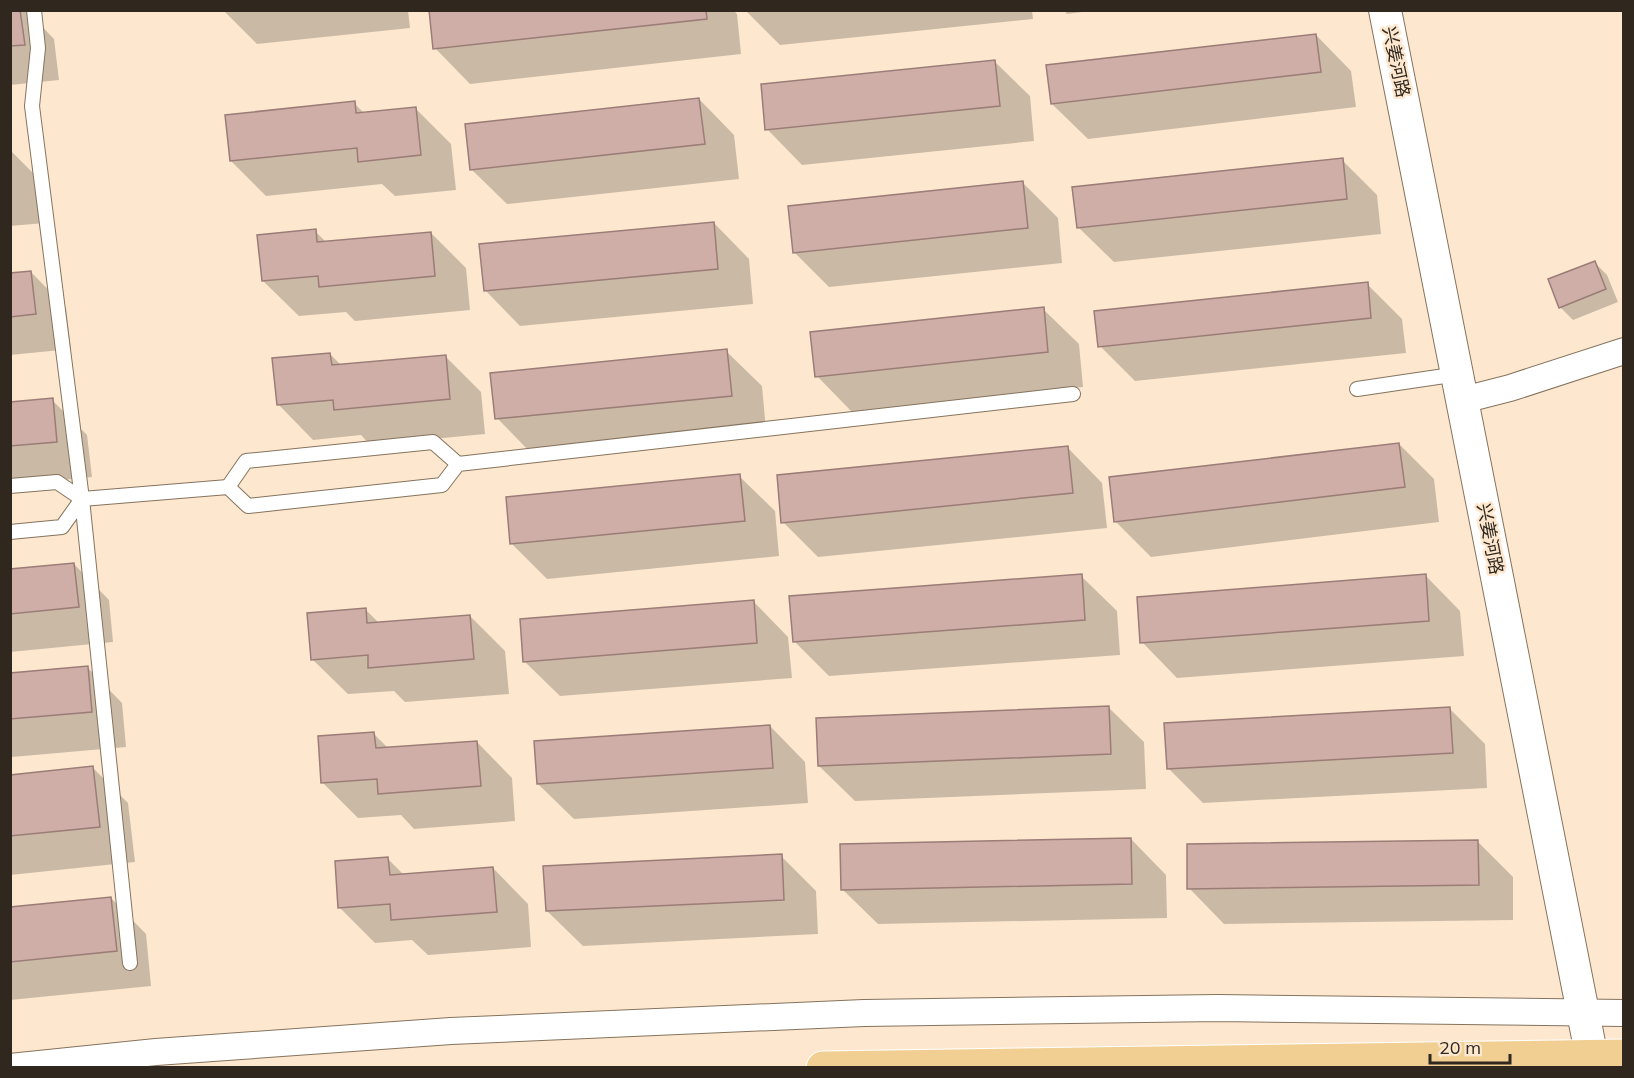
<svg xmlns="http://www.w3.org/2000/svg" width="1634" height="1078" viewBox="0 0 1634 1078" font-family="Mulish,'Noto Sans SC',sans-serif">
	<rect width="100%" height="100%" fill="#fde8cf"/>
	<g fill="#0003">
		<polygon points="10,10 26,10 54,39 59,80 10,85"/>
		<polygon points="223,10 408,10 410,28 257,44"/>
		<polygon points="431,10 733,10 737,14 741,54 470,84 435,48"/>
		<polygon points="745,10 1032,10 1033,19 780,45"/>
		<polygon points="1064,10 1097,10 1067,14"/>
		<polygon points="1316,35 1351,71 1356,107 1088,139 1052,104"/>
		<polygon points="994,61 1030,96 1034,141 802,165 767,129"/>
		<polygon points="699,99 734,135 739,179 507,204 471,169"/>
		<polygon points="354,103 365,114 416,109 451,144 456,190 395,196 382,184 266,196 231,161"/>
		<polygon points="10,150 41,181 45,223 10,226"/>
		<polygon points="1342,160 1377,195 1381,234 1114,262 1078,227"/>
		<polygon points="1022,182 1058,218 1062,263 829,287 794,252"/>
		<polygon points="714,223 749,259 753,304 520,326 485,290"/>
		<polygon points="315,231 327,243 431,233 466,268 470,310 355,321 346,312 299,316 263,281"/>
		<polygon points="1594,262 1607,275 1618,302 1573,320 1560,307"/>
		<polygon points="31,272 66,308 71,349 10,355 10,274"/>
		<polygon points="1367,284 1402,319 1406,353 1135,381 1100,346"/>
		<polygon points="1043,309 1079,344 1083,387 852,412 817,376"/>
		<polygon points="726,351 762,386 766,430 532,454 497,418"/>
		<polygon points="330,354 342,366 445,356 481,392 485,434 370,445 361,435 313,440 278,404"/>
		<polygon points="52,400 87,435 92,477 10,485 10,404"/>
		<polygon points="1399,444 1434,479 1439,522 1151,557 1115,521"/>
		<polygon points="1067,447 1102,483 1107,528 818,557 783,522"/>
		<polygon points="739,476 775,511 779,556 547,579 512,544"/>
		<polygon points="74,564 109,600 113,642 10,652 10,570"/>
		<polygon points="1425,575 1460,611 1464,656 1177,678 1142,642"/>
		<polygon points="1081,576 1117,611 1120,655 829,676 794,641"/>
		<polygon points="753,601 788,637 792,678 560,696 524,661"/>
		<polygon points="365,609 380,624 470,616 505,651 509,694 405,702 394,691 348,694 312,659"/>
		<polygon points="87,667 122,703 126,747 12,757 10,674"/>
		<polygon points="1108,707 1144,742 1146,789 855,801 819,766"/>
		<polygon points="1450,709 1485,744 1487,788 1203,803 1168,768"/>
		<polygon points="770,726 805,762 808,803 574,819 538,784"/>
		<polygon points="374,734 389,749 477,742 512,778 515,821 414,829 401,815 358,818 323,783"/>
		<polygon points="93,768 128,803 135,862 10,875 10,777"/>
		<polygon points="1131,839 1166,875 1167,918 878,924 842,889"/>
		<polygon points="1478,842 1513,877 1513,920 1224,924 1189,888"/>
		<polygon points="781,856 816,891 818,934 583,946 547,911"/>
		<polygon points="388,859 404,875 493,868 528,904 531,947 428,955 412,940 375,943 340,908"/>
		<polygon points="111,898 146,934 151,986 10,1000 10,908"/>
	</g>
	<g fill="#cfaea8" stroke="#9b7c77" stroke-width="1.5">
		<polygon points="10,10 20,10 25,45 10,46"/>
		<polygon points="429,10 706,10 707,19 433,49"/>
		<polygon points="1316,34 1321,72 1051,104 1046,65"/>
		<polygon points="995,60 1000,106 765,130 761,84"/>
		<polygon points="699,98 705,144 470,170 465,124"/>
		<polygon points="355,101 356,113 416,107 421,155 358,162 357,148 230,161 225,115"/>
		<polygon points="1343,158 1347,199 1077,228 1072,187"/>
		<polygon points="1023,181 1028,228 793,253 788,206"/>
		<polygon points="714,222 718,269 484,291 479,244"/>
		<polygon points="316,229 317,242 431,232 435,276 319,287 318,276 262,281 257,235"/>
		<polygon points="1595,261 1606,289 1559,308 1548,279"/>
		<polygon points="31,271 36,314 10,317 10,273"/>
		<polygon points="1368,282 1371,318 1098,347 1094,311"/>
		<polygon points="1044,307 1048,352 815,377 810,332"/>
		<polygon points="727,349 732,396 495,419 490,373"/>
		<polygon points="330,353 332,365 446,355 450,399 334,410 333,400 277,405 272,358"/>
		<polygon points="53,398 57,442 10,446 10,402"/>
		<polygon points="1399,443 1405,487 1114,522 1109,477"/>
		<polygon points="1068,446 1073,493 781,523 777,475"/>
		<polygon points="740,474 745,521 510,544 506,497"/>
		<polygon points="74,563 79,607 10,614 10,569"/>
		<polygon points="1082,574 1085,620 793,642 789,596"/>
		<polygon points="1426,574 1429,621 1140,643 1137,597"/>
		<polygon points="754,600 757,643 523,662 520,619"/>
		<polygon points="366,608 367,623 470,615 474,659 368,668 368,655 311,660 307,613"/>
		<polygon points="88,666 92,712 10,719 10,673"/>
		<polygon points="1109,706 1111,754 818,766 816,718"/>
		<polygon points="1450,707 1453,753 1167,769 1164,723"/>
		<polygon points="770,725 773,768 537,784 534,741"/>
		<polygon points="374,732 376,748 477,741 481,786 378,794 377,779 321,783 318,736"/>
		<polygon points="93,766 100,827 10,836 10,775"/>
		<polygon points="1131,838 1132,884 841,890 840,844"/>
		<polygon points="1478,840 1479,885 1187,889 1187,844"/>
		<polygon points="782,854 784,900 546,911 543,866"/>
		<polygon points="388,857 390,875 493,867 497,912 391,920 390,904 338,908 335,861"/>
		<polygon points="111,897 117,951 10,962 10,907"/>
	</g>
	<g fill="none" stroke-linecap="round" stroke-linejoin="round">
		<g stroke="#85735d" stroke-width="16">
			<g id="service">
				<polyline points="34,10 38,48 32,106 82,499 130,963"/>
				<polyline points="1357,389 1458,374"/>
				<polyline points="10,486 57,482 82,499 62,527 10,532"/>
				<polyline points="228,487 246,461 433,442 458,464"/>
				<polyline points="82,499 228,487 248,506 442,485 458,464 1073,394"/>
			</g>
		</g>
		<g stroke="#85735d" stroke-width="28">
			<g id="minor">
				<polyline points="1463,400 1510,388 1624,351"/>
				<polyline points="10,1067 156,1052 451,1031 864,1013 1218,1008 1624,1013"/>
			</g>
		</g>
		<g stroke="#85735d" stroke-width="34">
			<polyline id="tertiary" points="1385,10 1594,1068"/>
		</g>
		<g stroke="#fff" stroke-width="35">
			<polyline id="primary" points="823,1068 1624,1056"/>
		</g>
		<use href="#service" stroke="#fff" stroke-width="14"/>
		<use href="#minor" stroke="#fff" stroke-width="26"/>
		<use href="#tertiary" stroke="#fff" stroke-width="32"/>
		<use href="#primary" stroke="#f1cf93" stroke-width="33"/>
	</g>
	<g text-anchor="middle" stroke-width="5" stroke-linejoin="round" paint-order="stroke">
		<g font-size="18" fill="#30281f" stroke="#fde8cf">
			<text transform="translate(1396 62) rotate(78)" y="6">兴姜河路</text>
			<text transform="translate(1490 539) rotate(79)" y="6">兴姜河路</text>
		</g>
	</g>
	<rect width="1634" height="1078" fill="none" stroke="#30281f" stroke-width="24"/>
	<path d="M1430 1054v9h80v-9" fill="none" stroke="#30281f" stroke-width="3"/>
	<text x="1439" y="1054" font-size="18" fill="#30281f" stroke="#fde8cf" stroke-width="4.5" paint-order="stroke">20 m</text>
</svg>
